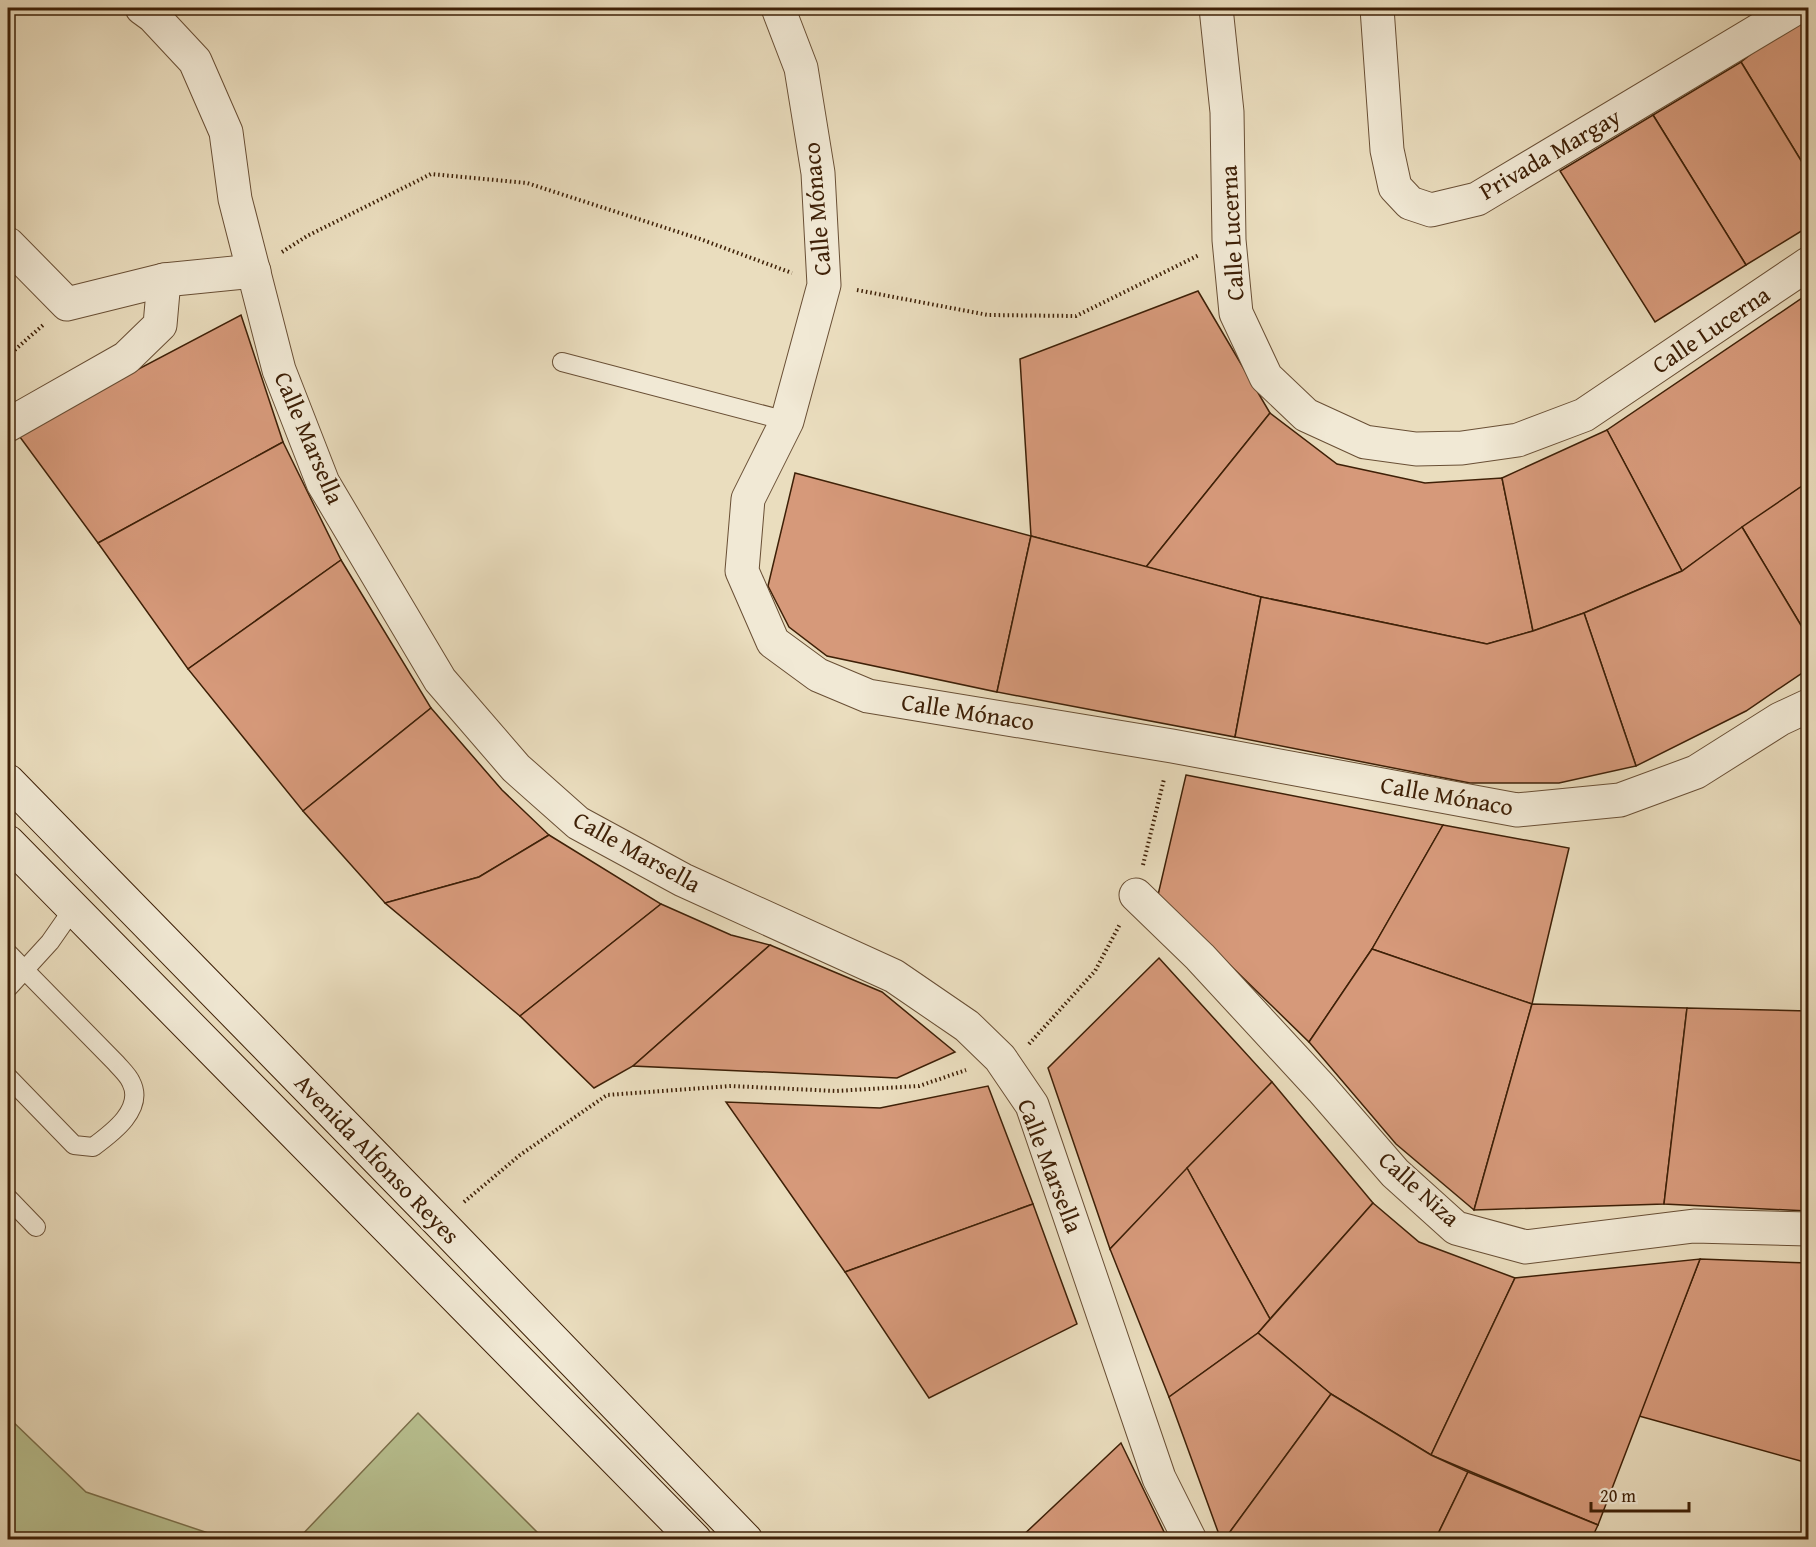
<svg xmlns="http://www.w3.org/2000/svg" width="1816" height="1547" viewBox="0 0 1816 1547" font-family="'Gentium Book Plus',serif">
	<rect width="100%" height="100%" fill="#eaddbe"/>
	<filter id="stains"><feTurbulence type="fractalNoise" baseFrequency=".00333" numOctaves="4"/><feColorMatrix values="0 0 0 0 .2 0 0 0 0 .09 0 0 0 0 .02 0 0 0 .5 -.17"/></filter>
	<radialGradient id="worn" r=".72"><stop offset=".6" stop-color="#630" stop-opacity="0"/><stop offset="1" stop-color="#630" stop-opacity=".3"/></radialGradient>
	<g fill="#b8c090" stroke="#7b704c" stroke-width="1.5">
		<polygon points="418,1413 544,1539 300,1539 299,1538"/>
		<polygon points="8,1417 86,1492 226,1539 8,1539"/>
	</g>
	<g fill="#d6997a" stroke="#3e2007" stroke-width="1.5">
		<polygon points="1808,9 1808,172 1741,62"/>
		<polygon points="1741,62 1808,172 1808,227 1746,265 1653,115"/>
		<polygon points="1653,115 1746,265 1655,322 1560,171"/>
		<polygon points="1198,291 1270,413 1146,567 1031,536 1020,359"/>
		<polygon points="1808,294 1808,482 1682,571 1607,430"/>
		<polygon points="241,315 283,442 98,543 17,433"/>
		<polygon points="1270,413 1337,464 1425,483 1502,478 1533,631 1487,644 1261,597 1146,567"/>
		<polygon points="1607,430 1682,571 1584,613 1533,631 1502,478"/>
		<polygon points="283,442 341,560 188,669 98,543"/>
		<polygon points="795,473 1031,536 997,692 827,656 789,627 768,586"/>
		<polygon points="1808,482 1808,637 1742,527"/>
		<polygon points="1742,527 1808,637 1808,669 1746,711 1636,766 1584,613 1682,571"/>
		<polygon points="1031,536 1261,597 1235,737 997,692"/>
		<polygon points="341,560 431,708 303,811 188,669"/>
		<polygon points="1261,597 1487,644 1533,631 1584,613 1636,766 1559,783 1470,783 1235,737"/>
		<polygon points="431,708 502,790 549,835 479,877 385,903 303,811"/>
		<polygon points="1186,775 1443,825 1372,949 1309,1042 1158,895"/>
		<polygon points="1443,825 1569,848 1532,1004 1372,949"/>
		<polygon points="549,835 661,904 520,1016 385,903 479,877"/>
		<polygon points="661,904 731,935 770,945 633,1066 594,1088 520,1016"/>
		<polygon points="770,945 882,992 955,1052 897,1078 633,1066"/>
		<polygon points="1372,949 1532,1004 1474,1210 1396,1144 1309,1042"/>
		<polygon points="1159,958 1272,1082 1110,1249 1048,1068"/>
		<polygon points="1532,1004 1687,1008 1664,1204 1474,1210"/>
		<polygon points="1687,1008 1808,1011 1808,1211 1664,1204"/>
		<polygon points="1272,1082 1373,1203 1270,1319 1187,1168"/>
		<polygon points="988,1086 1033,1204 845,1272 726,1102 880,1108"/>
		<polygon points="1187,1168 1270,1319 1258,1333 1169,1397 1110,1249"/>
		<polygon points="1373,1203 1419,1242 1515,1278 1431,1455 1331,1394 1258,1333"/>
		<polygon points="1033,1204 1077,1324 929,1398 845,1272"/>
		<polygon points="1700,1259 1808,1263 1808,1463 1639,1416"/>
		<polygon points="1700,1259 1598,1525 1431,1455 1515,1278"/>
		<polygon points="1258,1333 1331,1394 1224,1540 1221,1540 1169,1397"/>
		<polygon points="1331,1394 1431,1455 1468,1472 1435,1540 1224,1540"/>
		<polygon points="1121,1443 1168,1540 1018,1540"/>
		<polygon points="1468,1472 1598,1525 1591,1540 1435,1540"/>
	</g>
	<g fill="none" stroke-linecap="round" stroke-linejoin="round">
		<g stroke="#694f35" stroke-width="20">
			<g id="service">
				<polyline points="562,362 787,421"/>
				<path d="M8,953L116,1063C121,1069 128,1075 131,1082C145,1109 112,1133 93,1147L74,1145L8,1077"/>
				<polyline points="8,988 50,942 73,909"/>
				<polyline points="8,1198 36,1227"/>
			</g>
		</g>
		<g stroke="#694f35" stroke-width="35">
			<g id="minor">
				<polyline points="142,8 153,16 195,61 226,132 235,199 279,370 323,483 440,680 516,768 578,823 683,880 894,976 967,1026 1000,1058 1032,1105 1159,1478 1190,1540"/>
				<polyline points="778,8 801,68 818,173 824,285 787,421 748,499 742,571 773,642 818,675 868,696 1172,746 1517,810 1620,800 1696,772 1780,719 1808,706"/>
				<polyline points="1216,8 1227,112 1229,240 1236,313 1266,377 1306,415 1365,442 1416,449 1462,448 1518,440 1584,415 1808,264"/>
				<polyline points="1377,8 1387,150 1395,187 1410,203 1431,210 1477,199 1796,8"/>
				<polyline points="8,244 67,304 164,280 254,271"/>
				<polyline points="8,425 126,358 160,325 164,280"/>
				<polyline points="1136,895 1200,957 1322,1089 1395,1173 1456,1228 1526,1247 1694,1226 1808,1229"/>
			</g>
		</g>
		<g stroke="#3e2007" stroke-width="35">
			<g id="secondary">
				<polyline points="8,781 439,1222 746,1540"/>
				<polyline points="8,842 695,1540"/>
			</g>
		</g>
		<g stroke="#3e2007" stroke-width="4" stroke-dasharray="1.5 3" stroke-linecap="butt">
			<polyline points="282,252 307,236 431,174 527,183 700,239 792,273"/>
			<polyline points="857,290 988,315 1076,316 1199,255"/>
			<polyline points="8,356 43,325"/>
			<polyline points="1143,865 1164,779"/>
			<polyline points="1029,1044 1095,971 1120,924"/>
			<polyline points="464,1202 520,1155 607,1095 731,1086 836,1091 919,1086 966,1070"/>
		</g>
		<use href="#service" stroke="#f1e9d5" stroke-width="18"/>
		<use href="#minor" stroke="#f1e9d5" stroke-width="33"/>
		<use href="#secondary" stroke="#f1e9d5" stroke-width="33"/>
	</g>
	<g text-anchor="middle" stroke-width="4.5" stroke-linejoin="round" paint-order="stroke">
		<g font-size="24" fill="#3e2007" stroke="#f1e9d5">
			<text transform="translate(1550 154) rotate(-30)" y="8">Privada Margay</text>
			<text transform="translate(817 209) rotate(-95)" y="8">Calle Mónaco</text>
			<text transform="translate(1232 233) rotate(-93)" y="8">Calle Lucerna</text>
			<text transform="translate(1711 330) rotate(-34)" y="8">Calle Lucerna</text>
			<text transform="translate(309 438) rotate(67)" y="8">Calle Marsella</text>
			<text transform="translate(968 712) rotate(9)" y="8">Calle Mónaco</text>
			<text transform="translate(1447 796) rotate(10)" y="8">Calle Mónaco</text>
			<text transform="translate(637 852) rotate(29)" y="8">Calle Marsella</text>
			<text transform="translate(377 1159) rotate(46)" y="8">Avenida Alfonso Reyes</text>
			<text transform="translate(1050 1166) rotate(69)" y="8">Calle Marsella</text>
			<text transform="translate(1419 1189) rotate(42)" y="8">Calle Niza</text>
		</g>
	</g>
	<rect width="1816" height="1547" fill="none" stroke="#eaddbe" stroke-width="30"/>
	<rect x="9" y="9" width="1798" height="1529" fill="none" stroke="#3e2007" stroke-width="3"/>
	<rect x="15" y="15" width="1786" height="1517" fill="none" stroke="#3e2007" stroke-width="1.5"/>
	<path d="M1591 1502v9h98v-9" fill="none" stroke="#3e2007" stroke-width="3"/>
	<text x="1600" y="1502" font-size="18" fill="#3e2007" stroke="#f1e9d5" stroke-width="4.5" paint-order="stroke">20 m</text>
	<rect width="100%" height="100%" filter="url(#stains)"/>
	<rect width="100%" height="100%" fill="url(#worn)"/>
</svg>
